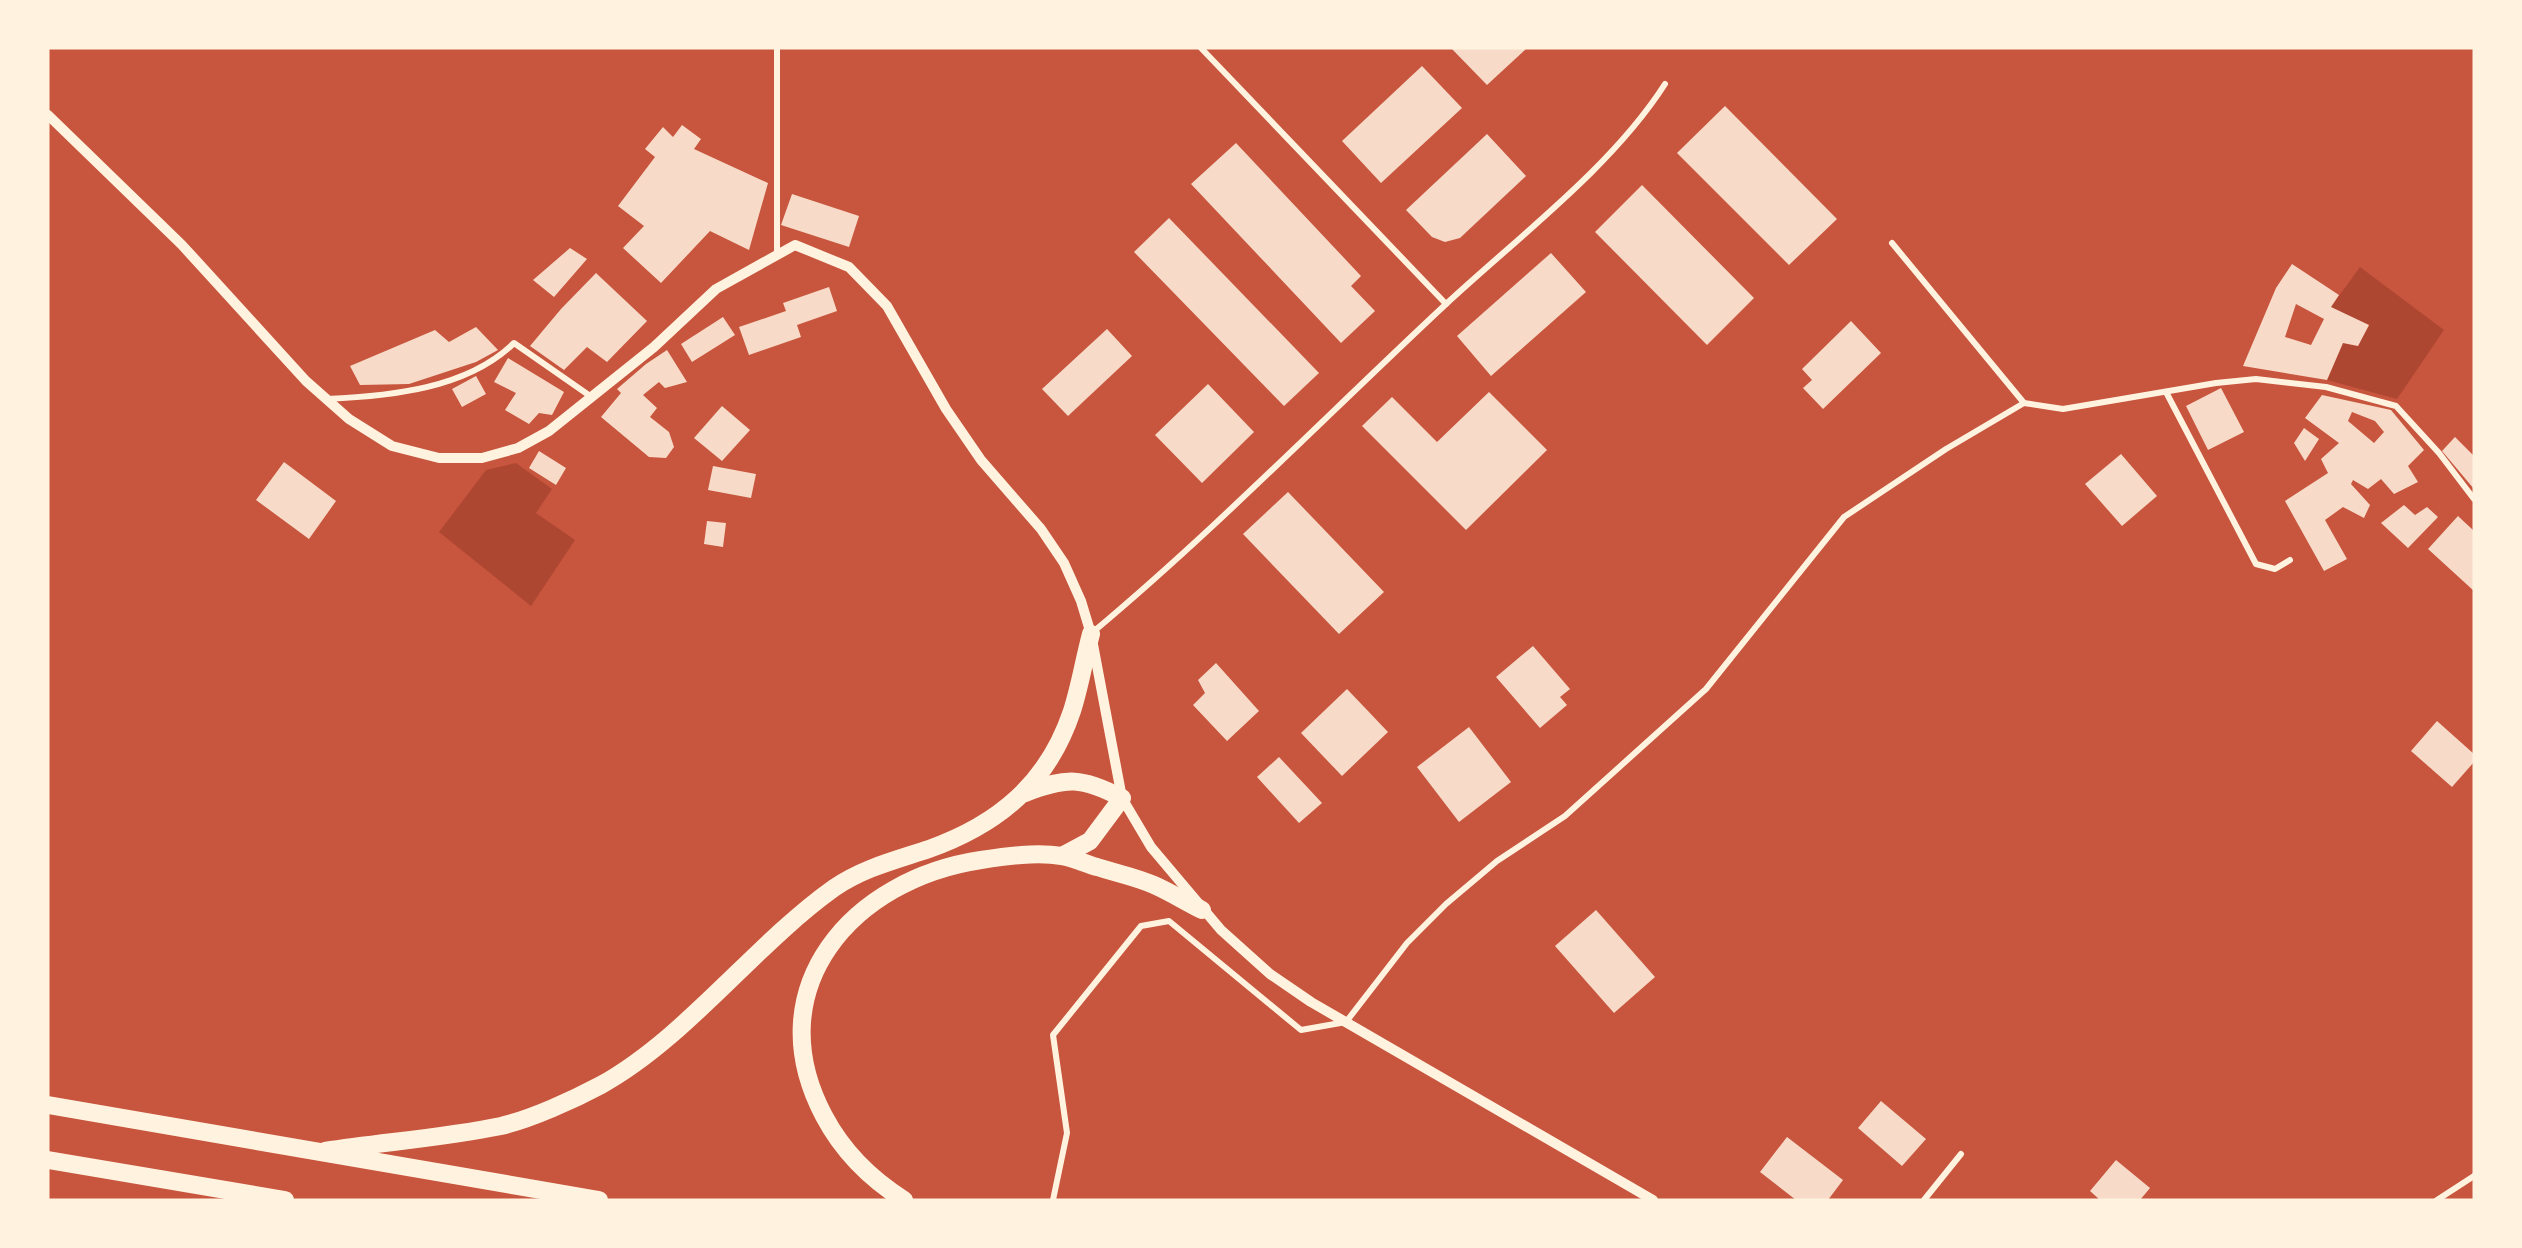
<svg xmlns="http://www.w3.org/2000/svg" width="2522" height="1248" viewBox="0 0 2522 1248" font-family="Overpass,sans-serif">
	<rect width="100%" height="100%" fill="#c8553d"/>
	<g fill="#ae4732">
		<polygon points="2360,267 2444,330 2397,399 2327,380 2343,343 2358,346 2369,326 2331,307"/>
		<polygon points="516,463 552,489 536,513 575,540 531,606 439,532 486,470"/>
	</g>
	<g fill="#f7dbc8" fill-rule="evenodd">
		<polygon points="1451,48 1527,48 1487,85"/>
		<polygon points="1422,66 1462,108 1381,183 1342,141"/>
		<polygon points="1725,106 1837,219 1789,265 1677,153"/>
		<polygon points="682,125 701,139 694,149 768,183 749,250 710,231 661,283 623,248 644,226 618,206 655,157 645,149 663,127 673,137"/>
		<polygon points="1487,134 1526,176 1460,238 1445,242 1432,237 1406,210"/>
		<polygon points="1236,143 1361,276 1351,286 1375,311 1341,343 1191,184"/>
		<polygon points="1642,185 1754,298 1707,345 1595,232"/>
		<polygon points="792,194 859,216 849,247 781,225"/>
		<polygon points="1169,218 1319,373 1284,406 1134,252"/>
		<polygon points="570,248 587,259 554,297 533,280"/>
		<polygon points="1551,253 1586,292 1491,376 1457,336"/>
		<path d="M2292,264L2339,295L2331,307L2369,325L2358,346L2343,343L2327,380L2243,366L2276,288ZM2296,304L2324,319L2311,345L2285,337Z"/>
		<polygon points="596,273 647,321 607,362 587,347 564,370 530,346 561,309"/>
		<polygon points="829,287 837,311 797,325 801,337 749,355 739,327 786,311 783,303"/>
		<polygon points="723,317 735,335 692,362 681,344"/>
		<polygon points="1851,321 1881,353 1823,409 1803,388 1812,380 1802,369"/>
		<polygon points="476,327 498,350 476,362 409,384 360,385 350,366 435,330 449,342"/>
		<polygon points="1107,329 1132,356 1068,416 1042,389"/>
		<polygon points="667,350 687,382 665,388 659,382 643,395 657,408 650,417 669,432 674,447 666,458 649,457 601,417 621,393 617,389 646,364"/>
		<polygon points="508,358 564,392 552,415 539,413 529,424 505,410 516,393 494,382"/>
		<polygon points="476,376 486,394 462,407 452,389"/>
		<polygon points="1208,384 1254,432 1202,483 1155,435"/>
		<polygon points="2221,388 2244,432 2208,450 2186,406"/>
		<polygon points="1489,392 1547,450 1466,530 1362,426 1392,397 1437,442"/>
		<path d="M2322,395L2391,410L2424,450L2408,466L2418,482L2394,494L2381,479L2368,489L2353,480L2351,484L2370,505L2364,518L2343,507L2325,520L2347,559L2324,571L2285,501L2328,473L2321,459L2339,443L2305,418ZM2352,412L2375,421L2384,432L2374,443L2348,421Z"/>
		<polygon points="722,406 750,430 722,461 694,438"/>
		<polygon points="2304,428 2319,439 2305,461 2294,443"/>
		<polygon points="2455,437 2474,456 2474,489 2442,451"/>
		<polygon points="539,451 566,468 556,485 529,468"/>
		<polygon points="2121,454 2157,496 2122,526 2085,484"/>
		<polygon points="284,462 336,501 309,539 256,500"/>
		<polygon points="713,466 756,474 751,498 708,490"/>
		<polygon points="1288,492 1384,592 1339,634 1243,534"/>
		<polygon points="2404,505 2415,515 2427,507 2438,517 2408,548 2381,523"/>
		<polygon points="2458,516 2474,531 2474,591 2428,549"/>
		<polygon points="707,521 726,523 723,547 704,544"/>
		<polygon points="1533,646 1570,689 1560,697 1567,705 1540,728 1496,677"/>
		<polygon points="1216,663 1259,711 1227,741 1193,705 1205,693 1198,680"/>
		<polygon points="1347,689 1388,732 1342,776 1301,733"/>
		<polygon points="2437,721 2474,754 2474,762 2452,787 2411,751"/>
		<polygon points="1469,727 1511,782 1459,822 1417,767"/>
		<polygon points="1279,757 1322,803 1299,823 1257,777"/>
		<polygon points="1596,910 1655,977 1614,1013 1555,946"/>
		<polygon points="1881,1101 1926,1139 1902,1166 1858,1128"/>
		<polygon points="1787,1137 1843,1180 1828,1200 1796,1200 1760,1172"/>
		<polygon points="2116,1160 2150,1188 2140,1200 2100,1200 2090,1191"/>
	</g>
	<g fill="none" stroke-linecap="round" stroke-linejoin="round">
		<g stroke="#fff3e0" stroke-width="6">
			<polyline points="777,48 777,254"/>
			<polyline points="1201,48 1446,304"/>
			<polyline points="1892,243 2024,403 2063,409 2216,383 2256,379 2326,387 2396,406 2439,453 2474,499"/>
			<polyline points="2166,392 2256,564 2275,569 2290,560"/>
			<path d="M327,399C390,396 467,389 514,343L593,398"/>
			<path d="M1093,632C1216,529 1328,414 1445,305C1518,237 1612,167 1665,84"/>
			<polyline points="1053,1200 1067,1133 1053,1035 1141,926 1169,921 1301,1030 1346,1022 1407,943 1446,904 1497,861 1565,816 1706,689 1844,517 1946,449 2024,403"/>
			<polyline points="1924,1200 1961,1154"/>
			<polyline points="2437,1200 2474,1176"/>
		</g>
		<polyline stroke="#fff3e0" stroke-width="10" points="48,115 182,245 306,381 349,419 392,446 439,458 482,458 518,448 549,431 654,347 716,289 795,245 849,267 887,306 946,409 981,460 1041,529 1064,563 1081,601 1091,634 1122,798 1151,847 1221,930 1270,974 1311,1002 1653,1200"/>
		<g stroke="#fff3e0" stroke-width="18">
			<path d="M1025,793C1067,777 1082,777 1122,798L1090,841L1062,856"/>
			<polyline points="48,1105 599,1200"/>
			<path d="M325,1151C383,1142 443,1138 501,1126C531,1119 573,1100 601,1085C686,1038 754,945 834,888C863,868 896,860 929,849C999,824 1048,783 1072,711C1080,686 1084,660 1091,634"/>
			<polyline points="48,1160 285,1200"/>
			<path d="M904,1200C869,1178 843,1152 824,1116C756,988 853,879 981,860C1007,856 1036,852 1062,856C1074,858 1086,864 1097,867C1116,873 1136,877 1154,885C1170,892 1186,902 1202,910"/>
		</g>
	</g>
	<rect width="2522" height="1248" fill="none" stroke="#fff3e0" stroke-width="99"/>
</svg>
